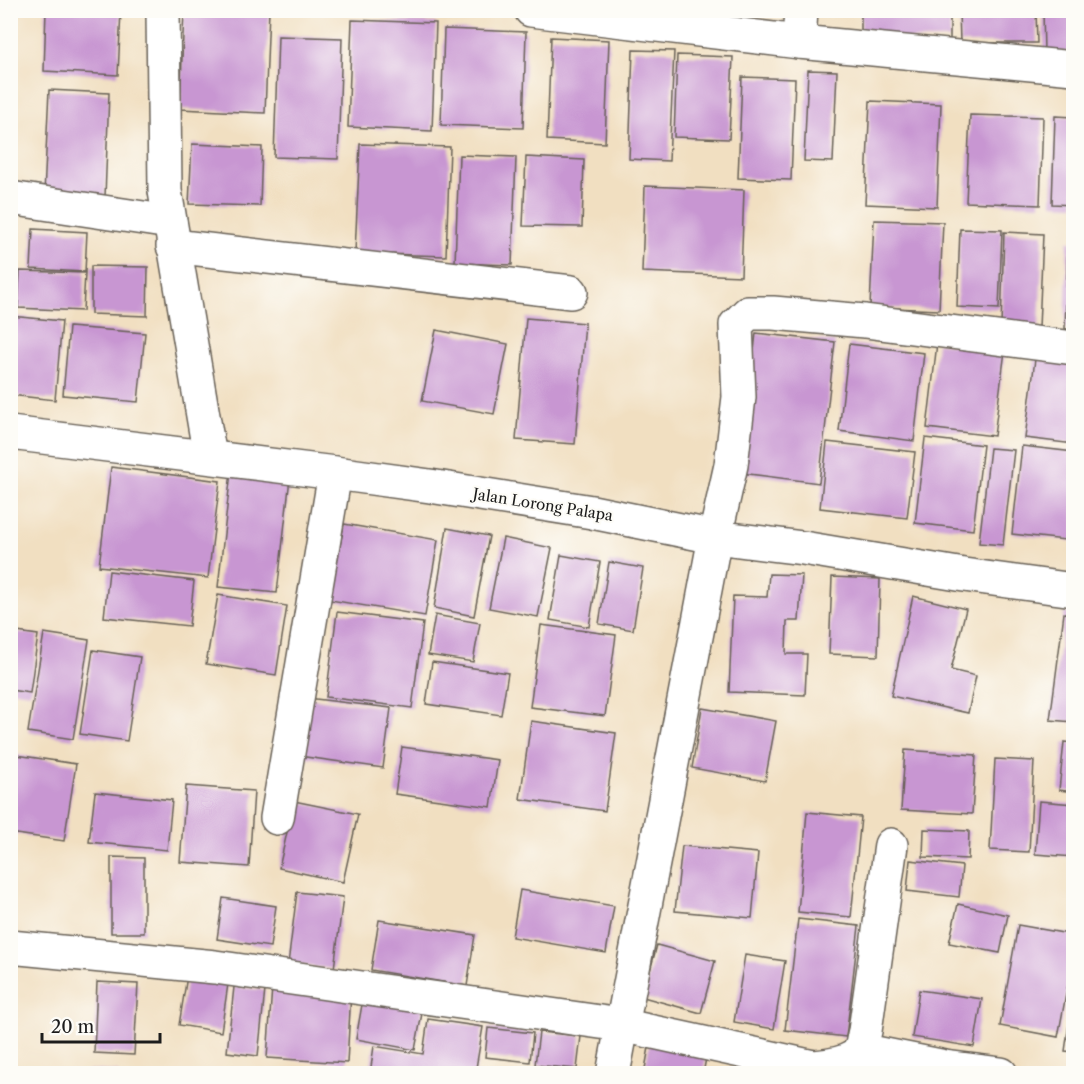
<svg xmlns="http://www.w3.org/2000/svg" width="1084" height="1084" viewBox="0 0 1084 1084" font-family="'Libre Caslon Text',serif">
	<rect width="100%" height="100%" fill="#fdfcf7"/>
	<filter id="ink" filterUnits="userSpaceOnUse"><feTurbulence type="fractalNoise" baseFrequency=".0167" numOctaves="2"/><feDisplacementMap in="SourceGraphic" scale="12" xChannelSelector="R" yChannelSelector="G"/><feConvolveMatrix kernelMatrix="1 2 1 2 8 2 1 2 1" color-interpolation-filters="sRGB"/></filter>
	<filter id="wash" filterUnits="userSpaceOnUse"><feTurbulence type="fractalNoise" baseFrequency=".008" numOctaves="4" result="noise"/><feDisplacementMap in="SourceGraphic" scale="24" xChannelSelector="R" yChannelSelector="G"/><feGaussianBlur stdDeviation="1.35" result="paint"/><feColorMatrix in="noise" values="0 0 0 0 0 0 0 0 0 0 0 0 0 0 0 0 0 1.4 0 .05"/><feComposite in="paint" operator="in"/></filter>
	<g filter="url(#wash)">
		<rect width="100%" height="100%" fill="#f1dfc1"/>
		<g id="blocks">
			<g fill="#c896d2">
				<polygon points="46,10 121,10 118,75 44,71"/>
				<polygon points="184,10 269,10 265,113 180,109"/>
				<polygon points="861,10 950,10 950,39 861,40"/>
				<polygon points="959,10 1036,10 1037,43 960,43"/>
				<polygon points="1043,10 1074,10 1074,52 1044,52"/>
				<polygon points="352,20 436,23 432,131 348,127"/>
				<polygon points="444,29 526,32 523,128 441,125"/>
				<polygon points="278,36 342,38 338,159 274,157"/>
				<polygon points="551,37 609,40 605,143 547,140"/>
				<polygon points="633,50 674,51 669,161 629,159"/>
				<polygon points="677,55 733,57 729,139 674,137"/>
				<polygon points="808,70 837,71 833,162 804,161"/>
				<polygon points="742,77 795,79 791,180 738,178"/>
				<polygon points="10,90 15,90 12,153 10,153"/>
				<polygon points="49,90 109,93 105,197 44,194"/>
				<polygon points="870,101 941,104 937,207 865,204"/>
				<polygon points="970,115 1043,117 1040,205 966,202"/>
				<polygon points="1055,116 1074,117 1074,205 1052,204"/>
				<polygon points="192,144 262,147 260,206 189,204"/>
				<polygon points="360,144 450,147 446,256 355,253"/>
				<polygon points="459,155 516,157 512,265 455,263"/>
				<polygon points="526,157 584,160 582,227 523,226"/>
				<polygon points="645,186 744,190 741,276 642,272"/>
				<polygon points="874,220 943,222 939,310 870,307"/>
				<polygon points="33,229 87,232 85,272 31,269"/>
				<polygon points="960,229 1002,230 999,309 957,307"/>
				<polygon points="1004,232 1043,234 1039,328 1001,326"/>
				<polygon points="1068,241 1074,242 1074,329 1065,329"/>
				<polygon points="91,266 148,267 147,316 91,314"/>
				<polygon points="20,271 85,273 83,311 18,308"/>
				<polygon points="10,316 62,321 55,400 10,395"/>
				<polygon points="526,318 585,323 575,444 516,440"/>
				<polygon points="69,327 145,333 138,402 63,395"/>
				<polygon points="436,330 508,344 494,414 422,401"/>
				<polygon points="756,333 835,342 819,483 741,473"/>
				<polygon points="937,343 1005,351 994,436 927,428"/>
				<polygon points="849,344 924,353 914,441 839,431"/>
				<polygon points="1035,359 1074,364 1074,444 1025,438"/>
				<polygon points="925,438 983,445 973,530 915,523"/>
				<polygon points="827,442 915,452 907,518 820,508"/>
				<polygon points="1022,446 1074,452 1074,541 1012,534"/>
				<polygon points="990,448 1014,450 1003,545 979,543"/>
				<polygon points="111,467 220,481 208,578 99,566"/>
				<polygon points="231,472 290,478 277,593 218,587"/>
				<polygon points="344,524 438,540 425,616 330,600"/>
				<polygon points="447,528 489,536 474,616 434,608"/>
				<polygon points="503,538 552,548 538,617 489,608"/>
				<polygon points="561,555 600,562 589,627 550,620"/>
				<polygon points="609,562 643,568 633,630 599,624"/>
				<polygon points="109,571 194,581 189,626 104,617"/>
				<polygon points="769,574 802,575 799,621 787,621 786,654 807,654 805,695 729,692 733,596 767,597"/>
				<polygon points="832,577 880,579 878,656 829,654"/>
				<polygon points="218,595 287,606 276,675 206,664"/>
				<polygon points="913,596 966,609 951,670 976,676 968,713 891,696"/>
				<polygon points="337,612 423,623 412,708 326,697"/>
				<polygon points="1064,613 1074,614 1074,722 1050,720"/>
				<polygon points="435,615 480,623 473,662 428,655"/>
				<polygon points="541,625 616,635 605,716 530,707"/>
				<polygon points="10,631 38,635 30,693 10,690"/>
				<polygon points="44,633 89,640 73,739 28,732"/>
				<polygon points="93,650 140,657 127,741 80,734"/>
				<polygon points="432,662 508,673 501,715 426,704"/>
				<polygon points="307,698 391,708 383,768 299,756"/>
				<polygon points="702,708 776,721 765,781 692,768"/>
				<polygon points="531,721 616,733 605,811 520,799"/>
				<polygon points="1064,742 1074,743 1074,792 1059,790"/>
				<polygon points="402,747 498,760 491,807 395,794"/>
				<polygon points="905,750 976,755 972,814 901,810"/>
				<polygon points="10,754 76,764 64,841 10,833"/>
				<polygon points="995,759 1034,761 1029,852 990,850"/>
				<polygon points="186,786 254,791 249,867 180,862"/>
				<polygon points="95,792 172,800 167,850 89,842"/>
				<polygon points="294,801 358,814 343,882 279,868"/>
				<polygon points="1039,801 1074,804 1074,857 1035,854"/>
				<polygon points="807,812 861,817 851,917 798,912"/>
				<polygon points="924,829 969,831 968,859 923,857"/>
				<polygon points="682,846 758,853 752,918 675,911"/>
				<polygon points="111,857 144,858 144,933 111,933"/>
				<polygon points="910,860 962,866 959,897 907,891"/>
				<polygon points="520,890 614,906 606,953 512,937"/>
				<polygon points="297,892 343,897 334,969 288,964"/>
				<polygon points="223,898 276,906 270,947 217,939"/>
				<polygon points="958,904 1008,915 1000,953 949,943"/>
				<polygon points="798,919 859,926 846,1037 785,1030"/>
				<polygon points="379,920 475,935 467,986 371,970"/>
				<polygon points="1018,925 1074,935 1074,952 1058,1037 1000,1026"/>
				<polygon points="657,945 715,961 701,1013 643,997"/>
				<polygon points="745,955 785,961 774,1029 734,1022"/>
				<polygon points="188,970 229,977 221,1032 179,1025"/>
				<polygon points="97,982 138,984 134,1055 94,1053"/>
				<polygon points="234,987 265,990 258,1056 227,1052"/>
				<polygon points="272,987 351,992 347,1063 267,1058"/>
				<polygon points="919,990 982,999 974,1047 912,1037"/>
				<polygon points="364,993 424,1003 415,1050 356,1039"/>
				<polygon points="1072,1003 1074,1004 1074,1052 1065,1051"/>
				<polygon points="428,1019 483,1027 475,1074 370,1074 374,1046 423,1054"/>
				<polygon points="488,1028 533,1033 530,1062 485,1057"/>
				<polygon points="539,1032 581,1036 577,1069 535,1065"/>
				<polygon points="650,1042 707,1053 703,1074 644,1074"/>
				<polygon points="841,1064 882,1073 881,1074 839,1074"/>
				<polygon points="89,1070 119,1072 119,1074 89,1074"/>
			</g>
		</g>
	</g>
	<g filter="url(#ink)">
		<use href="#blocks" fill-opacity="0" stroke="#676056" stroke-width="1.5"/>
		<g fill="none" stroke-linecap="round" stroke-linejoin="round">
			<g stroke="#676056" stroke-width="36">
				<g id="street">
					<polyline points="163,10 165,191 210,457"/>
					<polyline points="531,10 799,42 1074,68"/>
					<polyline points="799,42 801,10"/>
					<polyline points="10,198 170,222"/>
					<polyline points="173,246 571,292"/>
					<polyline points="10,433 335,473 430,486 592,512 715,537 803,548 964,575 1074,590"/>
					<polyline points="277,818 335,473"/>
					<path d="M10,947L215,967L621,1025L814,1067C827,1066 853,1063 860,1050C863,1045 863,1037 865,1031L891,845"/>
					<polyline points="860,1050 945,1067 1001,1074"/>
					<polyline points="613,1074 715,537 731,465 739,397 736,325 748,313 773,313 865,321 1074,348"/>
				</g>
			</g>
			<use href="#street" stroke="#fff" stroke-width="33"/>
		</g>
	</g>
	<g text-anchor="middle" stroke-width="4.5" stroke-linejoin="round" paint-order="stroke">
		<g font-size="15" fill="#1c1c1c" stroke="#fdfcf7">
			<text transform="translate(543 505) rotate(9)" y="5">Jalan Lorong Palapa</text>
		</g>
	</g>
	<rect width="1084" height="1084" fill="none" stroke="#fdfcf7" stroke-width="36"/>
	<path d="M42 1033v9h118v-9" fill="none" stroke="#1c1c1c" stroke-width="3"/>
	<text x="51" y="1033" font-size="18" fill="#1c1c1c" stroke="#fdfcf7" stroke-width="4.5" paint-order="stroke">20 m</text>
</svg>
